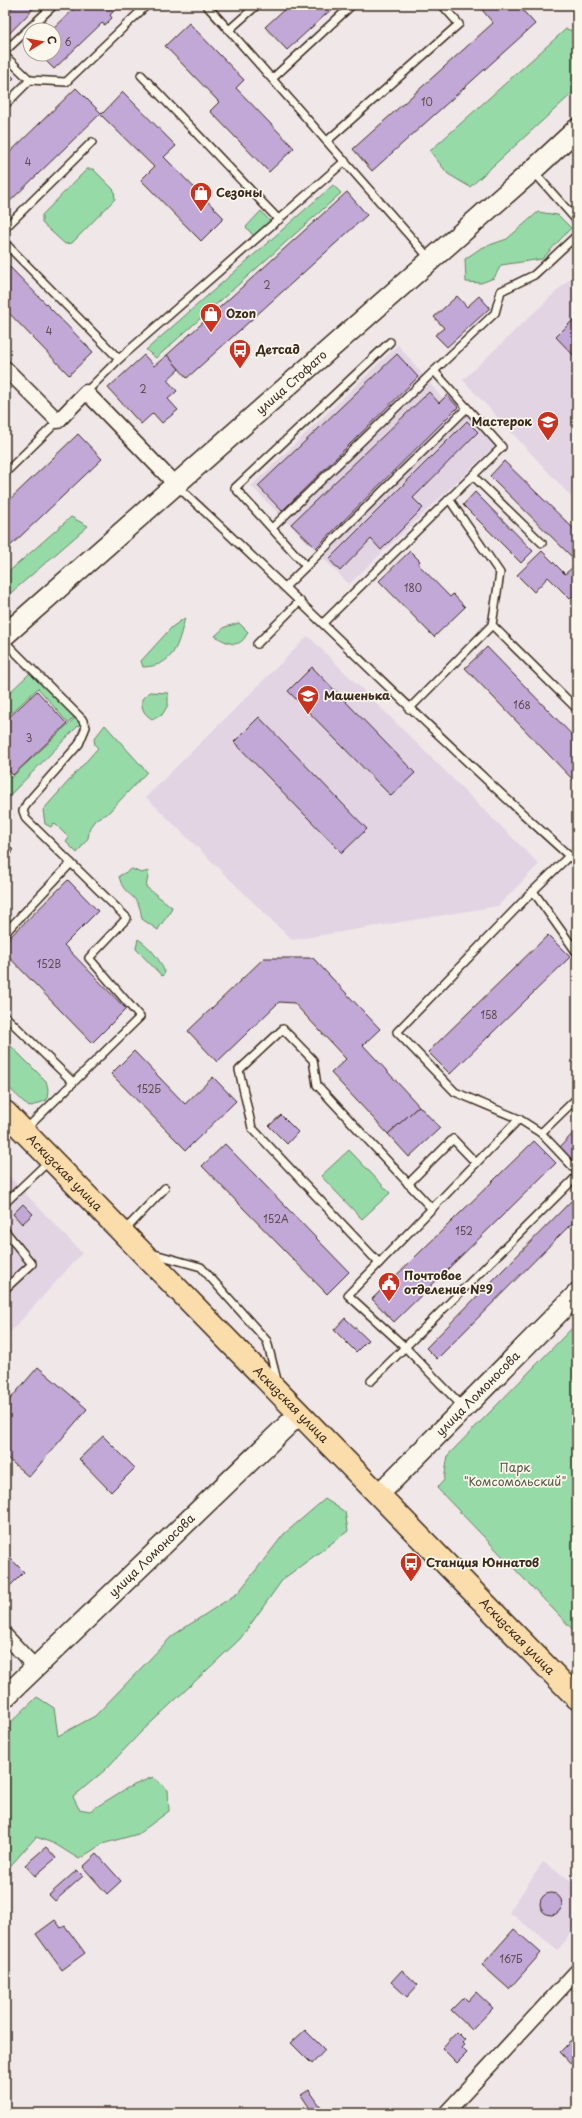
<svg xmlns="http://www.w3.org/2000/svg" width="582" height="2118" viewBox="0 0 582 2118" font-family="'Playpen Sans',sans-serif">
	<rect width="100%" height="100%" fill="#f0e7e8"/>
	<filter id="ink" filterUnits="userSpaceOnUse"><feTurbulence type="fractalNoise" baseFrequency=".025" numOctaves="2"/><feDisplacementMap in="SourceGraphic" scale="8" xChannelSelector="R" yChannelSelector="G"/><feConvolveMatrix kernelMatrix="1 2 1 2 8 2 1 2 1" color-interpolation-filters="sRGB"/></filter>
	<g filter="url(#ink)">
		<g fill="#e2d4e3">
			<polygon points="577,272 577,503 463,380"/>
			<polygon points="398,345 442,398 448,393 496,445 349,584 251,486"/>
			<polygon points="308,636 539,864 498,906 292,940 146,797"/>
			<polygon points="5,1172 82,1253 5,1338"/>
			<polygon points="543,1862 577,1885 577,1923 558,1950 509,1912"/>
		</g>
		<g fill="#96dba7" stroke="#688262">
			<polygon points="566,29 577,32 577,89 470,187 448,174 430,151"/>
			<polygon points="87,169 93,169 114,190 115,199 72,243 65,244 42,223 42,215"/>
			<polygon points="333,185 341,193 156,358 146,350"/>
			<polygon points="261,211 273,225 256,239 246,227"/>
			<polygon points="538,212 558,215 571,228 542,259 501,265 494,278 481,283 466,282 465,259 481,248 507,239"/>
			<polygon points="71,517 88,526 5,598 5,575"/>
			<path d="M185,618C178,644 175,666 143,667L141,661L172,627Z"/>
			<path d="M239,623L248,632C240,650 229,644 215,636L225,627Z"/>
			<polygon points="31,672 74,717 68,723 38,688 5,719 5,697"/>
			<path d="M149,692L168,693V705L162,715L152,719C144,714 141,709 142,699Z"/>
			<polygon points="75,718 81,723 5,800 5,771 11,778"/>
			<polygon points="105,725 147,772 107,814 96,819 90,827 88,838 77,853 66,842 69,838 54,823 51,827 45,824 43,810 98,748 95,745 94,739"/>
			<path d="M132,869L141,873L149,871L146,887L172,907C169,917 162,921 158,930L142,919C141,915 141,910 139,906C133,892 123,895 119,876Z"/>
			<path d="M138,939C150,947 160,959 165,973L162,976L136,949Z"/>
			<polygon points="5,1040 46,1081 48,1089 47,1100 29,1107 5,1084"/>
			<polygon points="349,1150 390,1193 362,1219 321,1176"/>
			<polygon points="577,1323 577,1634 437,1488 444,1480 448,1455"/>
			<polygon points="325,1499 345,1512 348,1531 283,1579 240,1639 140,1733 105,1770 73,1797 79,1809 90,1811 127,1788 153,1777 168,1790 169,1811 138,1834 102,1844 79,1859 55,1844 36,1837 5,1872 5,1728 37,1697 54,1708 58,1736 95,1716 172,1636 238,1593 284,1534"/>
		</g>
		<g fill="#c2a8d6" stroke="#3b2a1e">
			<polygon points="15,5 37,5 5,38 5,15"/>
			<polygon points="78,5 120,5 110,15 112,18 105,25 102,23 54,69 39,54 54,54 54,30 52,30"/>
			<polygon points="289,5 336,5 287,50 265,27"/>
			<polygon points="478,5 518,5 535,24 372,171 353,149 493,23"/>
			<polygon points="189,23 244,80 236,88 294,148 269,172 210,111 219,102 165,46"/>
			<polygon points="5,69 14,78 5,87"/>
			<polygon points="76,88 102,114 123,92 176,146 164,157 224,218 201,241 141,180 154,167 100,114 5,206 5,157"/>
			<polygon points="347,192 367,215 187,378 167,355"/>
			<polygon points="5,262 93,352 69,375 5,309"/>
			<polygon points="457,296 467,307 479,296 490,308 447,347 435,335 444,328 434,317"/>
			<polygon points="577,316 577,359 556,337"/>
			<polygon points="397,354 418,377 282,511 258,486"/>
			<polygon points="144,355 154,366 167,355 179,369 167,380 177,391 168,399 178,410 162,423 153,413 141,424 108,388"/>
			<polygon points="429,392 439,403 447,395 458,407 316,548 291,524"/>
			<polygon points="467,421 478,432 413,498 423,508 381,550 371,539 340,571 329,559"/>
			<polygon points="78,434 102,459 5,551 5,504"/>
			<polygon points="504,461 577,532 577,562 490,476"/>
			<polygon points="475,492 533,551 521,563 463,505"/>
			<polygon points="410,551 420,561 418,564 450,597 453,594 465,607 434,637 379,581"/>
			<polygon points="542,551 565,574 572,568 577,573 577,592 570,599 548,577 534,592 517,575"/>
			<polygon points="487,647 577,740 577,784 465,668"/>
			<polygon points="312,667 415,773 391,796 288,691"/>
			<polygon points="37,691 67,724 13,775 5,767 5,721"/>
			<polygon points="259,717 367,829 342,853 234,742"/>
			<polygon points="68,880 98,911 64,945 126,1009 92,1043 5,953 5,942"/>
			<polygon points="548,935 570,957 450,1074 428,1052"/>
			<polygon points="264,958 313,958 380,1029 363,1045 419,1106 388,1134 331,1073 346,1059 294,1003 279,1002 217,1062 188,1031"/>
			<polygon points="134,1051 185,1104 213,1077 236,1101 186,1150 111,1074"/>
			<polygon points="419,1106 440,1128 409,1157 388,1134"/>
			<polygon points="281,1115 298,1132 287,1144 269,1126"/>
			<polygon points="577,1129 577,1164 560,1147"/>
			<polygon points="534,1141 556,1163 394,1322 372,1299"/>
			<polygon points="225,1144 349,1272 327,1294 202,1166"/>
			<polygon points="576,1196 577,1218 437,1359 426,1348"/>
			<polygon points="23,1204 33,1214 22,1224 13,1214"/>
			<polygon points="345,1318 368,1340 356,1352 334,1330"/>
			<polygon points="38,1367 87,1409 29,1477 5,1456 5,1405"/>
			<polygon points="103,1436 135,1468 111,1492 79,1459"/>
			<polygon points="5,1553 24,1572 5,1591"/>
			<polygon points="46,1847 56,1858 35,1876 25,1865"/>
			<polygon points="97,1854 121,1881 107,1894 83,1867"/>
			<polygon points="77,1870 83,1876 55,1901 49,1895"/>
			<circle cx="551" cy="1904" r="11"/>
			<polygon points="55,1920 61,1928 65,1926 85,1953 62,1970 36,1934"/>
			<polygon points="514,1929 541,1953 509,1989 482,1965"/>
			<polygon points="402,1970 418,1985 407,1997 391,1982"/>
			<polygon points="476,1992 493,2008 472,2030 451,2010 464,1997 468,2001"/>
			<polygon points="305,2030 325,2050 312,2064 291,2043"/>
			<polygon points="457,2032 465,2040 462,2042 465,2045 462,2048 467,2053 457,2063 442,2048"/>
			<polygon points="577,2035 577,2070 560,2052"/>
			<polygon points="309,2090 323,2110 319,2113 313,2113 301,2095"/>
		</g>
		<g fill="none" stroke-linecap="round" stroke-linejoin="round">
			<g stroke="#3b2a1e" stroke-width="10">
				<g id="lane">
					<polyline points="206,5 229,30"/>
					<polyline points="257,5 229,30 430,259"/>
					<polyline points="5,51 54,5"/>
					<polyline points="5,56 30,80"/>
					<polyline points="141,75 279,220"/>
					<polyline points="273,78 352,5"/>
					<polyline points="5,105 30,80 66,82 147,5"/>
					<polyline points="327,141 459,24 442,5"/>
					<polyline points="533,171 577,221"/>
					<polyline points="5,228 92,142"/>
					<polyline points="5,243 119,359"/>
					<polyline points="86,392 119,359 345,161"/>
					<polyline points="5,473 58,421"/>
					<polyline points="473,476 542,543"/>
					<path d="M177,486C312,610 440,741 577,863"/>
					<polyline points="449,499 500,573 492,625 577,709"/>
					<polyline points="272,528 434,371"/>
					<polyline points="306,566 235,488 390,342"/>
					<polyline points="285,587 467,408"/>
					<polyline points="323,623 502,447 434,371 495,313 501,291 534,275 577,235"/>
					<polyline points="5,642 82,719 86,727 79,744 27,803 23,811 26,819 71,863"/>
					<polyline points="257,644 300,601"/>
					<polyline points="409,709 492,625"/>
					<polyline points="5,848 8,851"/>
					<polyline points="569,856 533,891 577,953"/>
					<polyline points="533,891 397,1032 455,1092 519,1119 541,1133 577,1098"/>
					<polyline points="5,933 71,863 127,918 89,958 140,1017 26,1129"/>
					<polyline points="5,1016 73,1082"/>
					<polyline points="541,1133 577,1171"/>
					<polyline points="408,1184 453,1139 476,1163"/>
					<polyline points="5,1203 50,1160"/>
					<polyline points="5,1231 32,1264 5,1289"/>
					<polyline points="124,1231 165,1188"/>
					<polyline points="151,1253 201,1267 267,1341 277,1380"/>
					<polyline points="379,1263 252,1128 239,1070 283,1029 313,1060 317,1085 432,1209"/>
					<polyline points="371,1381 577,1176"/>
					<polyline points="464,1408 405,1347 348,1295 519,1119"/>
				</g>
			</g>
			<g stroke="#3b2a1e" stroke-width="17">
				<g id="street">
					<polyline points="5,368 58,421 86,392 176,485"/>
					<polyline points="5,1635 35,1667"/>
					<polyline points="446,2113 577,1971"/>
				</g>
			</g>
			<g stroke="#3b2a1e" stroke-width="23">
				<g id="secondary">
					<path id="s1" d="M5,635L533,170L577,129"/>
					<path id="s2" d="M379,1494L577,1294"/>
					<path id="s3" d="M5,1697L299,1414"/>
				</g>
			</g>
			<g stroke="#3b2a1e" stroke-width="25">
				<g id="primary">
					<path id="s4" d="M5,1112L577,1698"/>
				</g>
			</g>
			<use href="#lane" stroke="#fbf7ec" stroke-width="7"/>
			<use href="#street" stroke="#fbf7ec" stroke-width="14"/>
			<use href="#secondary" stroke="#fbf7ec" stroke-width="20"/>
			<use href="#primary" stroke="#faddab" stroke-width="22"/>
		</g>
	</g>
	<defs>
		<g id="shop-pin" transform="scale(1.15)"><path d="M0 17L-7.5 6A9.5 9.5 0 1 1 7.5 6Z" fill="#c8321e" stroke="#fbf7ec"/><path d="M-5-2.5h2.3a2.7 3.5 0 0 1 5.4 0H5L5.5 6h-11ZM-1.5-2.5h3a1.5 2.3 0 0 0-3 0Z" fill="#fff"/></g>
		<g id="bus-pin" transform="scale(1.15)"><path d="M0 17L-7.5 6A9.5 9.5 0 1 1 7.5 6Z" fill="#c8321e" stroke="#fbf7ec"/><path d="M-5-6H5V4H4V6H2V4H-2V6H-4V4H-5ZM-3.5-4V0h7V-4ZM-3.5 1.2v1.5H-2V1.2ZM2 1.2v1.5H3.5V1.2Z" fill="#fff"/></g>
		<g id="school-pin" transform="scale(1.15)"><path d="M0 17L-7.5 6A9.5 9.5 0 1 1 7.5 6Z" fill="#c8321e" stroke="#fbf7ec"/><path d="M0-5L7-2L0 1L-7-2ZM-4 1L0 2.5L4 1V4Q0 6-4 4Z" fill="#fff"/></g>
		<g id="civic-pin" transform="scale(1.15)"><path d="M0 17L-7.5 6A9.5 9.5 0 1 1 7.5 6Z" fill="#c8321e" stroke="#fbf7ec"/><path d="M-.6-6.5H3V-4.5H.6V-3L4-1V1h2V6H-6V1h2V-1L-.6-3ZM-1.2 2.5V6h2.4V2.5Z" fill="#fff"/></g>
	</defs>
	<g fill-rule="evenodd">
		<use href="#shop-pin" x="201" y="193"/>
		<use href="#shop-pin" x="211" y="314"/>
		<use href="#bus-pin" x="240" y="350"/>
		<use href="#school-pin" x="548" y="422"/>
		<use href="#school-pin" x="308" y="696"/>
		<use href="#civic-pin" x="389" y="1283"/>
		<use href="#bus-pin" x="411" y="1563"/>
	</g>
	<g text-anchor="middle" stroke-width="3.5" stroke-linejoin="round" paint-order="stroke">
		<g font-size="10" fill="#5d4a4c">
			<text x="68" y="46">6</text>
			<text x="427" y="106">10</text>
			<text x="28" y="166">4</text>
			<text x="267" y="289">2</text>
			<text x="49" y="335">4</text>
			<text x="143" y="393">2</text>
			<text x="413" y="592">180</text>
			<text x="522" y="709">168</text>
			<text x="29" y="742">3</text>
			<text x="49" y="968">152В</text>
			<text x="489" y="1019">158</text>
			<text x="149" y="1093">152Б</text>
			<text x="276" y="1223">152А</text>
			<text x="464" y="1235">152</text>
			<text x="511" y="1963">167Б</text>
		</g>
		<g font-size="12" font-weight="bold" fill="#3b2a1e" stroke="#fbf7ec" text-anchor="start">
			<text x="216" y="197">Сезоны</text>
			<text x="226" y="318">Ozon</text>
			<text x="256" y="354">Детсад</text>
			<text x="532" y="426" text-anchor="end">Мастерок</text>
			<text x="324" y="700">Машенька</text>
			<text x="404" y="1280">Почтовое<tspan x="404" dy="14">отделение №9</tspan></text>
			<text x="426" y="1567">Станция Юннатов</text>
		</g>
		<g font-size="12" fill="#3b2a1e" stroke="#fbf7ec">
			<text dy="4" stroke="none"><textPath href="#s1" startOffset="382">улица Стофато</textPath></text>
			<text dy="4" stroke="none"><textPath href="#s4" startOffset="85">Аскизская улица</textPath></text>
			<text dy="4" stroke="none"><textPath href="#s2" startOffset="141">улица Ломоносова</textPath></text>
			<text dy="4" stroke="none"><textPath href="#s4" startOffset="409">Аскизская улица</textPath></text>
			<text dy="4" stroke="none"><textPath href="#s3" startOffset="204">улица Ломоносова</textPath></text>
			<text dy="4" stroke="none"><textPath href="#s4" startOffset="733">Аскизская улица</textPath></text>
		</g>
		<g font-size="12" fill="#525640" stroke="#fbf7ec">
			<text x="515" y="1472">Парк<tspan x="515" dy="14">"Комсомольский"</tspan></text>
		</g>
	</g>
	<rect width="582" height="2118" fill="none" stroke="#fbf7ec" stroke-width="20"/>
	<rect x="10" y="10" width="562" height="2098" fill="none" stroke="#3b2a1e" stroke-width="1.5" filter="url(#ink)"/>
	<g transform="translate(42 42) rotate(79)"><circle r="19" fill="#fbf7ec" stroke="#aea59a"/>
	<path d="M0-3L7 15L0 10L-7 15Z" fill="#c8321e"/>
	<text y="-6" font-size="11" font-weight="bold" text-anchor="middle" fill="#3b2a1e">С</text>
	</g>
</svg>
